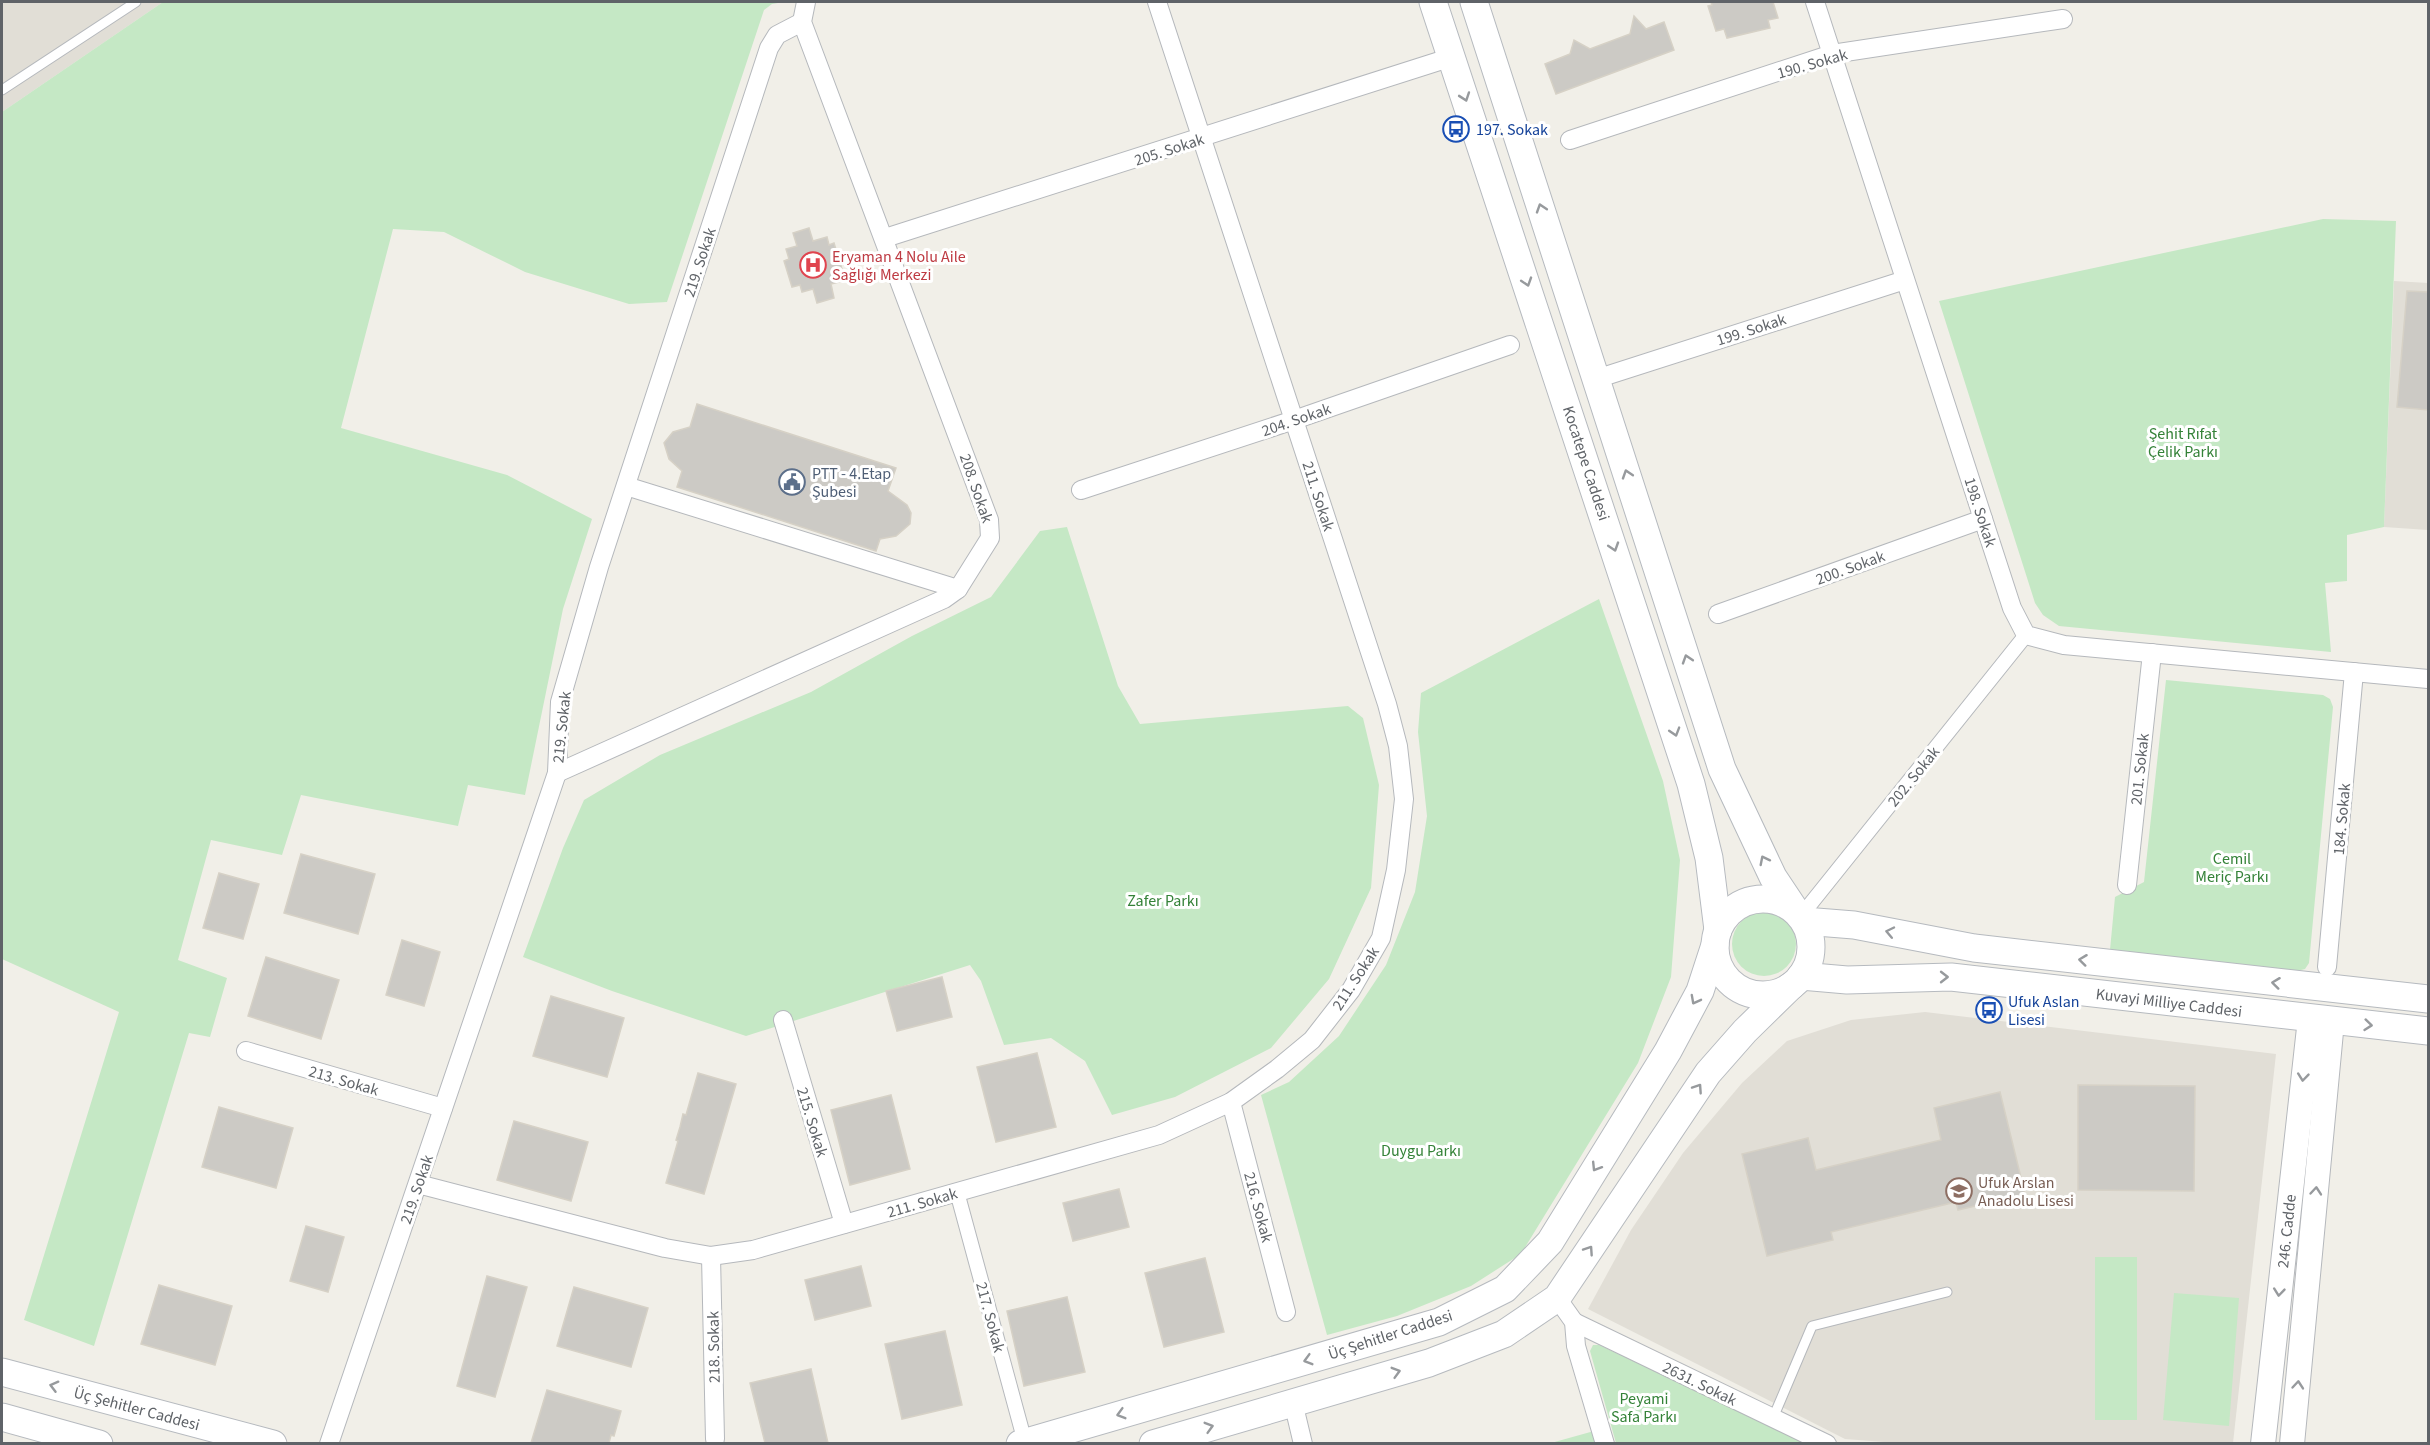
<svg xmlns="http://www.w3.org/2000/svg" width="2430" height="1445" viewBox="0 0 2430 1445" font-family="'Source Sans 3',sans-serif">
	<rect width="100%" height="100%" fill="#f1efe8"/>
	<g fill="#e1ded6">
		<polygon points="2,2 163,2 2,112"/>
		<polygon points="2394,281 2428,283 2428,530 2384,527"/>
		<polygon points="1925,1012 2276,1054 2233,1443 1910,1444 1845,1439 1588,1309 1631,1230 1683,1153 1742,1083 1787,1041 1851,1020"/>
	</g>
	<g fill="#c5e8c5">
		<polygon points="163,2 784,2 772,4 764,10 667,302 629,304 525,272 444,232 393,229 341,428 507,475 592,519 563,609 525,795 468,785 458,826 301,795 282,855 211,840 178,960 227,978 210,1037 189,1033 94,1346 24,1320 119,1012 2,959 2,112"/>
		<polygon points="2323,219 2396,221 2384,527 2347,535 2347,581 2325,583 2331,652 2059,626 2043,615 2035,603 1939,301"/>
		<polygon points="1067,527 1118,686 1140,724 1348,706 1363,718 1379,785 1371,888 1329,979 1271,1048 1175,1097 1112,1115 1085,1061 1051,1038 1004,1045 981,981 970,965 746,1036 612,991 523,957 563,848 584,800 660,755 811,692 912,636 991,597 1040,531"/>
		<polygon points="1599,599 1663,781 1680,860 1671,977 1638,1063 1521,1254 1471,1286 1397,1316 1327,1335 1261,1095 1289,1082 1339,1036 1386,965 1415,892 1427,816 1418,732 1421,693"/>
		<polygon points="2166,680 2323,695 2330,699 2333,707 2309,963 2305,969 2297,971 2110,950 2115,897 2144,882"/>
		<circle cx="1764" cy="944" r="32"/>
		<rect x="2095" y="1257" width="42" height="163"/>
		<polygon points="2174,1293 2239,1298 2229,1426 2163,1420"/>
		<polygon points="1593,1345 1599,1345 1809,1443 1616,1443 1590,1351"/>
		<polygon points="1594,1431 1595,1443 1551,1443"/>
	</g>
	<g fill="#cccac5" stroke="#d6d1c6" stroke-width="1.5">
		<polygon points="1711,2 1773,2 1778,18 1768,20 1770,28 1727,38 1724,29 1716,31 1708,6 1712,5"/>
		<polygon points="1634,16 1646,29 1664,22 1674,50 1556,94 1545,64 1570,54 1574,40 1590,49 1630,34"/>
		<polygon points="809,228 813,241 827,237 829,245 834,243 842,269 836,271 839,282 831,284 834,298 817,303 813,289 802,292 800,285 792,287 784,261 789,259 786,249 797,246 793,233"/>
		<polygon points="2407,291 2428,292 2428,410 2397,407"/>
		<polygon points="697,404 896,468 888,491 907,505 911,513 910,524 896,536 880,539 876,551 677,487 682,471 669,459 664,443 673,432 690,427"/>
		<polygon points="301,854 375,874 358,934 284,913"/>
		<polygon points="219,873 259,884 243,939 203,928"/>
		<polygon points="402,940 440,952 424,1006 386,995"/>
		<polygon points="266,957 339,980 321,1039 248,1016"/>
		<polygon points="942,977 952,1017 897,1031 886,991"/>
		<polygon points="551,996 624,1018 607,1077 533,1056"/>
		<polygon points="1037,1053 1056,1127 996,1142 977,1067"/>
		<polygon points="698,1073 736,1084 704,1194 666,1183 678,1141 676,1140 680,1127 683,1114 686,1115"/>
		<polygon points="2078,1085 2195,1086 2194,1191 2078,1190"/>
		<polygon points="2000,1092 2025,1194 1958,1210 1956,1202 1831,1232 1833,1240 1767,1256 1742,1154 1808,1138 1816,1170 1941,1140 1934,1108"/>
		<polygon points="891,1095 910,1169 850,1185 831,1110"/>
		<polygon points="219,1107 293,1128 276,1188 202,1167"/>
		<polygon points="514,1121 588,1142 571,1201 497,1180"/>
		<polygon points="1119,1189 1129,1227 1073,1241 1063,1203"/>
		<polygon points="306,1226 344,1237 328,1292 290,1281"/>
		<polygon points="1205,1258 1224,1332 1164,1347 1145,1273"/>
		<polygon points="861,1266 871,1306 815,1320 805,1280"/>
		<polygon points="487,1276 527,1287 495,1397 457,1386"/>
		<polygon points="159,1285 232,1306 215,1365 141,1344"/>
		<polygon points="574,1287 648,1308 631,1367 557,1346"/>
		<polygon points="1067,1297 1085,1372 1024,1386 1007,1311"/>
		<polygon points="945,1331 962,1405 902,1419 885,1344"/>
		<polygon points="811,1369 828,1443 765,1443 750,1383"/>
		<polygon points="547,1390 621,1411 614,1436 611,1435 609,1443 531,1443"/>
	</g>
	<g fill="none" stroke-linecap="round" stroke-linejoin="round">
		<g stroke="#b5b8bc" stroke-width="11">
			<g id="service">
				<polyline points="2,90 136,2"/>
				<polyline points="1773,1418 1812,1326 1947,1292"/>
			</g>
		</g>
		<g stroke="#b5b8bc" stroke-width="16">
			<g id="pedestrian">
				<polyline points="1800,917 2026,635"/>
				<polyline points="957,1192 1025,1442"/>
			</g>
		</g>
		<g stroke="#b5b8bc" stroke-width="20">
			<g id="minor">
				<polyline points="1815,2 2012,608 2026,635 2064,645 2428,679"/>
				<polyline points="1570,140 1832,54 2063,19"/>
				<polyline points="885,238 1452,57"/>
				<polyline points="1596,379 1905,280"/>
				<polyline points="626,486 958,589"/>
				<polyline points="1081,490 1294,420 1510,345"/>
				<polyline points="1718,614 1983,519"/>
				<polyline points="557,773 944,599 958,589 990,538 989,520 802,22 806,2"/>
				<polyline points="2127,885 2152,653"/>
				<polyline points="2327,967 2354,672"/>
				<polyline points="783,1020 844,1224"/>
				<polyline points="246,1051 443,1108"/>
				<polyline points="1231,1102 1286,1312"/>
				<polyline points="418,1184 665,1248 711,1256 753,1250 1159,1135 1231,1102 1277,1069 1312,1040 1351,990 1381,938 1396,870 1404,799 1398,746 1387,704 1157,2"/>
				<polyline points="711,1256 715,1439"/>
				<polyline points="1557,1298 1574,1322 1576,1346 1605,1444"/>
				<polyline points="1574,1322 1827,1444"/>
				<polyline points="1293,1402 1303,1444"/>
				<polyline points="329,1444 557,773 560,702 599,567 769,48 777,35 802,22"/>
			</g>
		</g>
		<g stroke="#b5b8bc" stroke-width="26">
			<g id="tertiary">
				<polyline points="2263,1444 2310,1019"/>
				<polyline points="2292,1444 2332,1021"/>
			</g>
		</g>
		<g stroke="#b6babf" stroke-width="29">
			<g id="secondary">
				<polyline points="1433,2 1691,784 1709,858 1718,930"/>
				<polyline points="1474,2 1722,769 1773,877 1795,910"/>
				<circle cx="1763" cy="947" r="48"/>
				<polyline points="1804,921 1854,925 1974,948 2428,999"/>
				<polyline points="1801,976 1847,980 1951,977 2428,1031"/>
				<polyline points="2,1372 273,1444"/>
				<polyline points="2,1417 99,1444"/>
				<polyline points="1020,1444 1439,1322 1505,1289 1550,1242 1668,1051 1700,991 1715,945"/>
				<polyline points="1153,1444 1429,1363 1504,1334 1557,1298 1708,1073 1745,1031 1791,986"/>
			</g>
		</g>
		<use href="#service" stroke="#fff" stroke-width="9"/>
		<use href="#pedestrian" stroke="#fff" stroke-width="14"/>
		<use href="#minor" stroke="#fff" stroke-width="18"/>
		<use href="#tertiary" stroke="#fff" stroke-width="24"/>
		<use href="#secondary" stroke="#fff" stroke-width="27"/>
	</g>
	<defs><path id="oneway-chevron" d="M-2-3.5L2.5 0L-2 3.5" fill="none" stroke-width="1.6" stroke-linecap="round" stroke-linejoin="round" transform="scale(1.5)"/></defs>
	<g stroke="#979a9d">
		<use href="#oneway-chevron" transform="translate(1465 97) rotate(71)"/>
		<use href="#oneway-chevron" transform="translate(1541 208) rotate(-108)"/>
		<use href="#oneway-chevron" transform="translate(1527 282) rotate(72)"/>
		<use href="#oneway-chevron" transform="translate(1627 474) rotate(-108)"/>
		<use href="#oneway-chevron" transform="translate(1614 547) rotate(72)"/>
		<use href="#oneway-chevron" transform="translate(1687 659) rotate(-108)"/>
		<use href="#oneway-chevron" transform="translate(1675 732) rotate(73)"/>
		<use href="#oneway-chevron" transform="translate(1764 860) rotate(-117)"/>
		<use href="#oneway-chevron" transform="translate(1890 932) rotate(-168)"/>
		<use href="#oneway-chevron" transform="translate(2083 960) rotate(-173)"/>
		<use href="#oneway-chevron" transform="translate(1944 977)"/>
		<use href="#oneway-chevron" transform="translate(2276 983) rotate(-173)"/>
		<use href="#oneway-chevron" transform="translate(1695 1000) rotate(118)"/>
		<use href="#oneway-chevron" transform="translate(2368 1025) rotate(6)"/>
		<use href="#oneway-chevron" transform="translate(2303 1077) rotate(96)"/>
		<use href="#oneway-chevron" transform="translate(1698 1088) rotate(-56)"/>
		<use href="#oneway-chevron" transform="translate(1596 1167) rotate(122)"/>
		<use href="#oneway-chevron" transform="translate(2316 1191) rotate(-85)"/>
		<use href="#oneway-chevron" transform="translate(1589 1250) rotate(-56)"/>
		<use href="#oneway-chevron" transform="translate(2279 1292) rotate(96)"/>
		<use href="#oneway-chevron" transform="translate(1308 1360) rotate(164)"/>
		<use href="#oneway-chevron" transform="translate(1396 1372) rotate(-16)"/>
		<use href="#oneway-chevron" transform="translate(2298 1385) rotate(-85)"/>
		<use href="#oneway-chevron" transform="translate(54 1386) rotate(-165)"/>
		<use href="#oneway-chevron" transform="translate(1121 1414) rotate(164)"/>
		<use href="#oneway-chevron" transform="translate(1209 1427) rotate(-16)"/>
	</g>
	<defs>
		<g id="bus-ring" transform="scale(1.35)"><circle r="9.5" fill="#fff" stroke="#1a4fb4" stroke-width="1.5"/><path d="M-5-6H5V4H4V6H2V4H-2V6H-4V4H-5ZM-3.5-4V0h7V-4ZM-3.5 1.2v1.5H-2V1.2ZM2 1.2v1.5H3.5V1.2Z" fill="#1a4fb4"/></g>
		<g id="hospital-ring" transform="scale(1.35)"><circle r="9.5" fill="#fff" stroke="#e0444e" stroke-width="1.5"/><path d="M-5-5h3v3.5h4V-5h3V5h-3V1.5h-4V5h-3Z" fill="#e0444e"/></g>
		<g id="civic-ring" transform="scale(1.35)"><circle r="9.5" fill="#fff" stroke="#5c6f8a" stroke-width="1.5"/><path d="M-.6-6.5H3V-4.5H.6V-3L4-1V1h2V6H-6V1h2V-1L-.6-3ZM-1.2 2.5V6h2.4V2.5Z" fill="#5c6f8a"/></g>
		<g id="school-ring" transform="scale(1.35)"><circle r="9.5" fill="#fff" stroke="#8d6e63" stroke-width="1.5"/><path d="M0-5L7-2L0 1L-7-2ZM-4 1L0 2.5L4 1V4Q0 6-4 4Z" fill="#8d6e63"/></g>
	</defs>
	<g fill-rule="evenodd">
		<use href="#bus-ring" x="1456" y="129"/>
		<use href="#hospital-ring" x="813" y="265"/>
		<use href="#civic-ring" x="792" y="482"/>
		<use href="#bus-ring" x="1989" y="1010"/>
		<use href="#school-ring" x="1959" y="1191"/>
	</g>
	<g text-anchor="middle" stroke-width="6" stroke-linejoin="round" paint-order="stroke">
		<g font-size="16" fill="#5f6368" stroke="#fff">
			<text transform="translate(1812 63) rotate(-16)" y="6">190. Sokak</text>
			<text transform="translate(1169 149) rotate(-18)" y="6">205. Sokak</text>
			<text transform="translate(699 262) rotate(-72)" y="6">219. Sokak</text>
			<text transform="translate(1751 329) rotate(-18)" y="6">199. Sokak</text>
			<text transform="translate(1296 419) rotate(-19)" y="6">204. Sokak</text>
			<text transform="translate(1587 463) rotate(72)" y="6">Kocatepe Caddesi</text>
			<text transform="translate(977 488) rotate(71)" y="6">208. Sokak</text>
			<text transform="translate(1319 496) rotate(72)" y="6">211. Sokak</text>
			<text transform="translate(1981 512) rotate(72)" y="6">198. Sokak</text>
			<text transform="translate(1850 567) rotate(-20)" y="6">200. Sokak</text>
			<text transform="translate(561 727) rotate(-84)" y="6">219. Sokak</text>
			<text transform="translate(2139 769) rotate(-84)" y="6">201. Sokak</text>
			<text transform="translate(1913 776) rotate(-51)" y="6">202. Sokak</text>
			<text transform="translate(2341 819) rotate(-85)" y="6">184. Sokak</text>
			<text transform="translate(1355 978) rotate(-57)" y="6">211. Sokak</text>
			<text transform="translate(2169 1002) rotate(7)" y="6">Kuvayi Milliye Caddesi</text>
			<text transform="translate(344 1080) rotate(16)" y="6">213. Sokak</text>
			<text transform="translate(813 1122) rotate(73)" y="6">215. Sokak</text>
			<text transform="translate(416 1189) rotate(-71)" y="6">219. Sokak</text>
			<text transform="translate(922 1202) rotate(-16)" y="6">211. Sokak</text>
			<text transform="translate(1259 1207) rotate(75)" y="6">216. Sokak</text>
			<text transform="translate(2286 1231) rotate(-84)" y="6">246. Cadde</text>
			<text transform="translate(991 1317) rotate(75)" y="6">217. Sokak</text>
			<text transform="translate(1390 1334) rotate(-18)" y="6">Üç Şehitler Caddesi</text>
			<text transform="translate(713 1347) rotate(-91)" y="6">218. Sokak</text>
			<text transform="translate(1700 1383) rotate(26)" y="6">2631. Sokak</text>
			<text transform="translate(137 1408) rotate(15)" y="6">Üç Şehitler Caddesi</text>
		</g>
		<g font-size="16" fill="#164399" stroke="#fff" text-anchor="start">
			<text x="1476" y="135">197. Sokak</text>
			<text x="2008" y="1007">Ufuk Aslan<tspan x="2008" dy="18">Lisesi</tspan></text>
		</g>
		<g font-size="16" fill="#be3a42" stroke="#fff" text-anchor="start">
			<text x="832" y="262">Eryaman 4 Nolu Aile<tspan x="832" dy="18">Sağlığı Merkezi</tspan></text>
		</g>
		<g font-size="16" fill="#348238" stroke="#fff">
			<text x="2183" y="439">Şehit Rıfat<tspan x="2183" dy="18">Çelik Parkı</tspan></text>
			<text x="2232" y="864">Cemil<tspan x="2232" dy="18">Meriç Parkı</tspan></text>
			<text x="1163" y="906">Zafer Parkı</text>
			<text x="1421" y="1156">Duygu Parkı</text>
			<text x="1644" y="1404">Peyami<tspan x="1644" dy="18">Safa Parkı</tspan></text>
		</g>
		<g font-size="16" fill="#4e5e75" stroke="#fff" text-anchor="start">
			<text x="812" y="479">PTT - 4.Etap<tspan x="812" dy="18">Şubesi</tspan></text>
		</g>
		<g font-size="16" fill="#785e54" stroke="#fff" text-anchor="start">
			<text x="1978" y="1188">Ufuk Arslan<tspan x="1978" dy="18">Anadolu Lisesi</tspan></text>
		</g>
	</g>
	<rect width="2430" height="1445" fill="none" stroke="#5f6368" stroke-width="6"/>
</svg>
